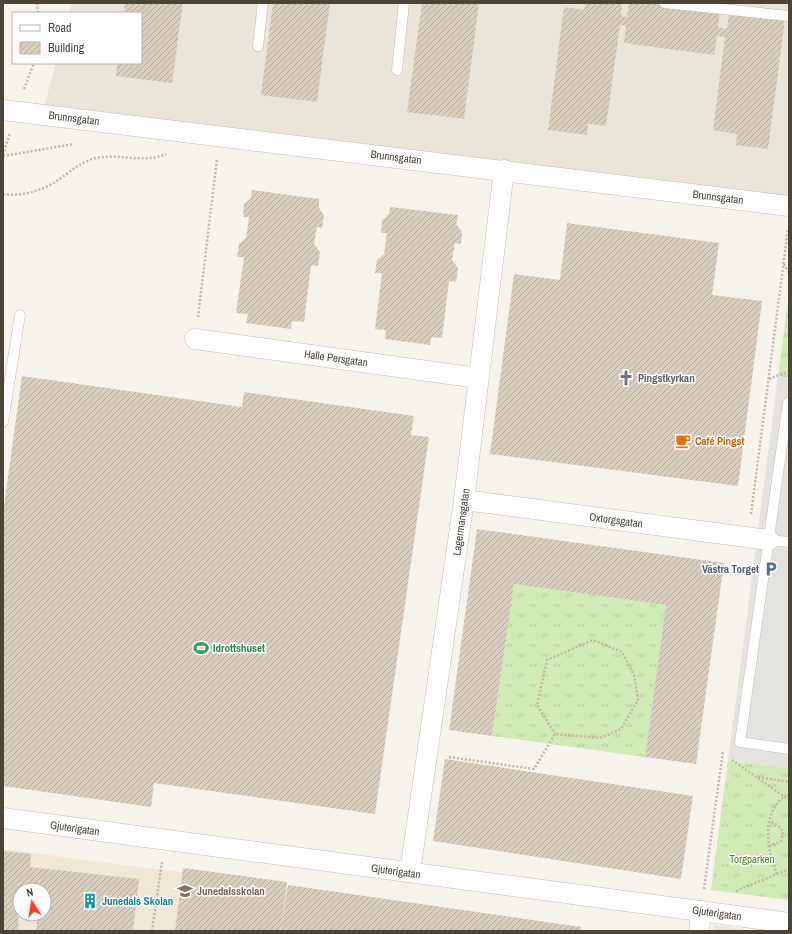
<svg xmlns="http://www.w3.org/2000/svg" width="792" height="934" viewBox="0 0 792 934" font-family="'Archivo Narrow',sans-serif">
	<defs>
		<pattern id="grass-tufts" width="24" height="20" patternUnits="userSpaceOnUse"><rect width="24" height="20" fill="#d2eab5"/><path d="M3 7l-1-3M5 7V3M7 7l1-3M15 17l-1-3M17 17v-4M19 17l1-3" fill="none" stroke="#b6ca9c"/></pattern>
		<pattern id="building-hatch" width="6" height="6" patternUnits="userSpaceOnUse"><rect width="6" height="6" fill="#d8cfc1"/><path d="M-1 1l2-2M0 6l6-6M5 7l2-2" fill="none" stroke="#b1aa9e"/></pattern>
	</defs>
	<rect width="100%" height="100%" fill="#f6f3ec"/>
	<g fill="#eae5da">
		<polygon points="71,3 789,3 789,206 42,114 56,63 141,63 141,13 69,13"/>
		<polygon points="714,925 756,931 713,931"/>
	</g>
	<path fill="#efe8d6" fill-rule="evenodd" d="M3,849L335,893L330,931H3ZM20,890H44V914H20Z"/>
	<g fill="url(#grass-tufts)">
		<polygon points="789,293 789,378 778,376"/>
		<polygon points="514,584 666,605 645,757 492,736"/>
		<polygon points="728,761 789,768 789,900 711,890"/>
	</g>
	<polygon fill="#e5e3e0" points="778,376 789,378 789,768 728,761"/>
	<g fill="url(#building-hatch)">
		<polygon points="125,3 183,3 172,83 116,76 117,63 141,63 141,13 124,13"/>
		<polygon points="273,3 330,3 317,102 261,95"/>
		<polygon points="422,3 479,3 464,119 407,112"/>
		<polygon points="585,3 622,3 621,16 627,17 629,3 696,3 721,6 718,27 727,29 729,12 785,19 768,149 736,145 737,134 713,130 725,37 717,36 714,55 624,43 626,26 620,25 606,126 588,124 587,135 548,130 564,7 584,10"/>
		<polygon points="252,190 319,199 319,208 324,215 322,228 317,227 314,244 320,252 318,266 311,265 304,322 292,321 291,329 246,323 248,314 236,313 244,257 237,257 239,244 246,238 249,217 243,217 244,204 251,198"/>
		<polygon points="390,207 458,215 456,224 462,232 461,244 455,243 452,260 458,268 456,282 449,281 442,338 431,337 430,345 385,339 386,330 375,329 382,273 375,273 377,260 384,254 387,233 381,233 382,220 389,214"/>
		<polygon points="567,223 719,243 712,295 762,301 738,486 490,454 514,274 560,280"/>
		<polygon points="22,376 242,407 244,392 414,416 411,435 429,437 375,814 154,783 151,807 3,786 3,513"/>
		<polygon points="477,529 724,563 696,764 645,757 666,605 514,584 492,736 449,730"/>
		<polygon points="445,759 693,796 681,879 433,841"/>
		<polygon points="3,851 31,854 30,867 139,879 133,931 36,931 38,914 44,914 44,890 20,890 18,931 3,931"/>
		<polygon points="183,868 287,882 281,931 175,931"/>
		<polygon points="288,885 581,927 581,931 281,931"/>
	</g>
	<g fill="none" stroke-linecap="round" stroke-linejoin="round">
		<g stroke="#c2bbae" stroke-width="11">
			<g id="lane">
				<polyline points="665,3 789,16"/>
				<polyline points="258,46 263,3"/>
				<polyline points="397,70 404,3"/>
				<polyline points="789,404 788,403 740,742 789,749"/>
				<polyline points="3,422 20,315"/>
				<polyline points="769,540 789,542"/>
			</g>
		</g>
		<g stroke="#c2bbae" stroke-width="21">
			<g id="street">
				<polyline points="3,110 789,206"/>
				<polyline points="195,339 478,378"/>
				<polyline points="464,500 769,540"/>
				<polyline points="3,818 789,923"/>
				<polyline points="410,872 464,500 504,170"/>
				<polyline points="699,931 701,911"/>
			</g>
		</g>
		<g stroke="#c4b79f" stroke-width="2.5" stroke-dasharray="2 2" stroke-linecap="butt">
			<polyline points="37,3 38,13"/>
			<polyline points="24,89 34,63"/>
			<polyline points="3,155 10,133"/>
			<polyline points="3,156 74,144"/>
			<path d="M3,194C23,197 45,190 61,178C72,170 83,161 96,158C120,153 142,164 166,154"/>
			<polyline points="784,264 789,273"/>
			<polyline points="198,317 217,159"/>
			<polyline points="769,379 789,371"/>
			<polyline points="751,514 788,229"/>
			<polyline points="449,757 534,769 555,734 600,738 621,729 638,700 634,675 622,652 593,640 547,660 537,705 555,734"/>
			<polyline points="732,760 789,800"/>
			<polyline points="758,777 789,782"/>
			<polyline points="769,846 781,841 783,832 781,828 770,821"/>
			<path d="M777,874C767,852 761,813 784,797"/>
			<polyline points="704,889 723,751"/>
			<polyline points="736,891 789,869"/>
			<polyline points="152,931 162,862"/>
		</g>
		<use href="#lane" stroke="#fff" stroke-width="10"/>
		<use href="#street" stroke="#fff" stroke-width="20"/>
	</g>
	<defs>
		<g id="church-bare" transform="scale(1.2)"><path d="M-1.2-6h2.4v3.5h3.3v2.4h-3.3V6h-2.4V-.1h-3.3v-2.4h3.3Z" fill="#6b7280" stroke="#fff" stroke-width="2.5" paint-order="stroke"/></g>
		<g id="cafe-bare" transform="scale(1.2)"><path d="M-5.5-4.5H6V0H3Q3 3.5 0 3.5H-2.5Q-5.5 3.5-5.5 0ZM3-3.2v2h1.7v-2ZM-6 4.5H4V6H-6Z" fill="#e8710a" stroke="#fff" stroke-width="2.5" paint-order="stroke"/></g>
		<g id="parking-bare" transform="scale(1.2)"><path d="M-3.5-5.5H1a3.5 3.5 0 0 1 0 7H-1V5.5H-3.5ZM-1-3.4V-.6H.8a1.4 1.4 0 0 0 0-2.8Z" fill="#5c6f8a" stroke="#fff" stroke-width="2.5" paint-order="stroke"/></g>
		<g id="stadium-bare" transform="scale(1.2)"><path d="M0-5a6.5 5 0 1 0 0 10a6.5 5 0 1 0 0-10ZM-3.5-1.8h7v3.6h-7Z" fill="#2e9e5b" stroke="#fff" stroke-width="2.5" paint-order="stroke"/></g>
		<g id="school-bare" transform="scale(1.2)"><path d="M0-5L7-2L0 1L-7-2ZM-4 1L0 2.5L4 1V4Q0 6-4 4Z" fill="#8d6e63" stroke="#fff" stroke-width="2.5" paint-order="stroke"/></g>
		<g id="building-bare" transform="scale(1.2)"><path d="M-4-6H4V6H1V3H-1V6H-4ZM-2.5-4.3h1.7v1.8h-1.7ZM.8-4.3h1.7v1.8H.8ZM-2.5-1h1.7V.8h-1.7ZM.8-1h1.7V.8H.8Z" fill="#0f9aa8" stroke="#fff" stroke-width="2.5" paint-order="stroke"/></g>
	</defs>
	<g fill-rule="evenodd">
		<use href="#church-bare" x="626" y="378"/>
		<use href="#cafe-bare" x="683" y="441"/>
		<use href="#parking-bare" x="771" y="569"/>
		<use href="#stadium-bare" x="201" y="648"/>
		<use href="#school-bare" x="185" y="891"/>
		<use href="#building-bare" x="90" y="901"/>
	</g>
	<g text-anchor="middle" stroke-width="3" stroke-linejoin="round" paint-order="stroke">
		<g font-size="11" fill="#4b4439" stroke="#fff">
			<text transform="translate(74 118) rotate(7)" y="4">Brunnsgatan</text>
			<text transform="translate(396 157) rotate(7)" y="4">Brunnsgatan</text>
			<text transform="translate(718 197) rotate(7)" y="4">Brunnsgatan</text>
			<text transform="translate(336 358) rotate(8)" y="4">Halle Persgatan</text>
			<text transform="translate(616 520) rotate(8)" y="4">Oxtorgsgatan</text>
			<text transform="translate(461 522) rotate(-82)" y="4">Lagermansgatan</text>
			<text transform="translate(75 828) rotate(8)" y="4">Gjuterigatan</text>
			<text transform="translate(396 871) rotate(8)" y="4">Gjuterigatan</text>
			<text transform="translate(717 913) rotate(8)" y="4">Gjuterigatan</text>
		</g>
		<g font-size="11" font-weight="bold" fill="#5b616d" stroke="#fff" text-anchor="start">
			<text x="638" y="382">Pingstkyrkan</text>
		</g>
		<g font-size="11" font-weight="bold" fill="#c56008" stroke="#fff" text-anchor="start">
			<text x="695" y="445">Café Pingst</text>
		</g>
		<g font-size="11" font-weight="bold" fill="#4e5e75" stroke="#fff" text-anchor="end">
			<text x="759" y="573">Västra Torget</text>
		</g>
		<g font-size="11" font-weight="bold" fill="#27864d" stroke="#fff" text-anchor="start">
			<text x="213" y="652">Idrottshuset</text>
		</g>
		<g font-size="11" fill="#4a7f2a" stroke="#fff">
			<text x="752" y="863">Torgparken</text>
		</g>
		<g font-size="11" font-weight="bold" fill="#785e54" stroke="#fff" text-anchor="start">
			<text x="197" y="895">Junedalsskolan</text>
		</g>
		<g font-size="11" font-weight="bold" fill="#0d838f" stroke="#fff" text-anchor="start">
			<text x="102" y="905">Junedals Skolan</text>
		</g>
	</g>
	<rect width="792" height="934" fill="none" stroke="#4b4439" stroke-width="8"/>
	<rect x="12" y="12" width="130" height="52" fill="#ffffff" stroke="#b7b4b0"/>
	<rect x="20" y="25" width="20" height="6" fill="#ffffff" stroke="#b7b4b0"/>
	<text x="48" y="32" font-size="12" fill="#4b4439">Road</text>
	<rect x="20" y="42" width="20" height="12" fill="url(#building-hatch)" stroke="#b7b4b0"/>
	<text x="48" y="52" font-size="12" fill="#4b4439">Building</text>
	<g transform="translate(32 902) rotate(348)"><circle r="19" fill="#ffffff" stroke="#b7b4b0"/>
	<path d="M0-3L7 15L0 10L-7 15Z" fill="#fc3f1d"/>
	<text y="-6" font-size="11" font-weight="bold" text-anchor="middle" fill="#4b4439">N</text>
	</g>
</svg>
